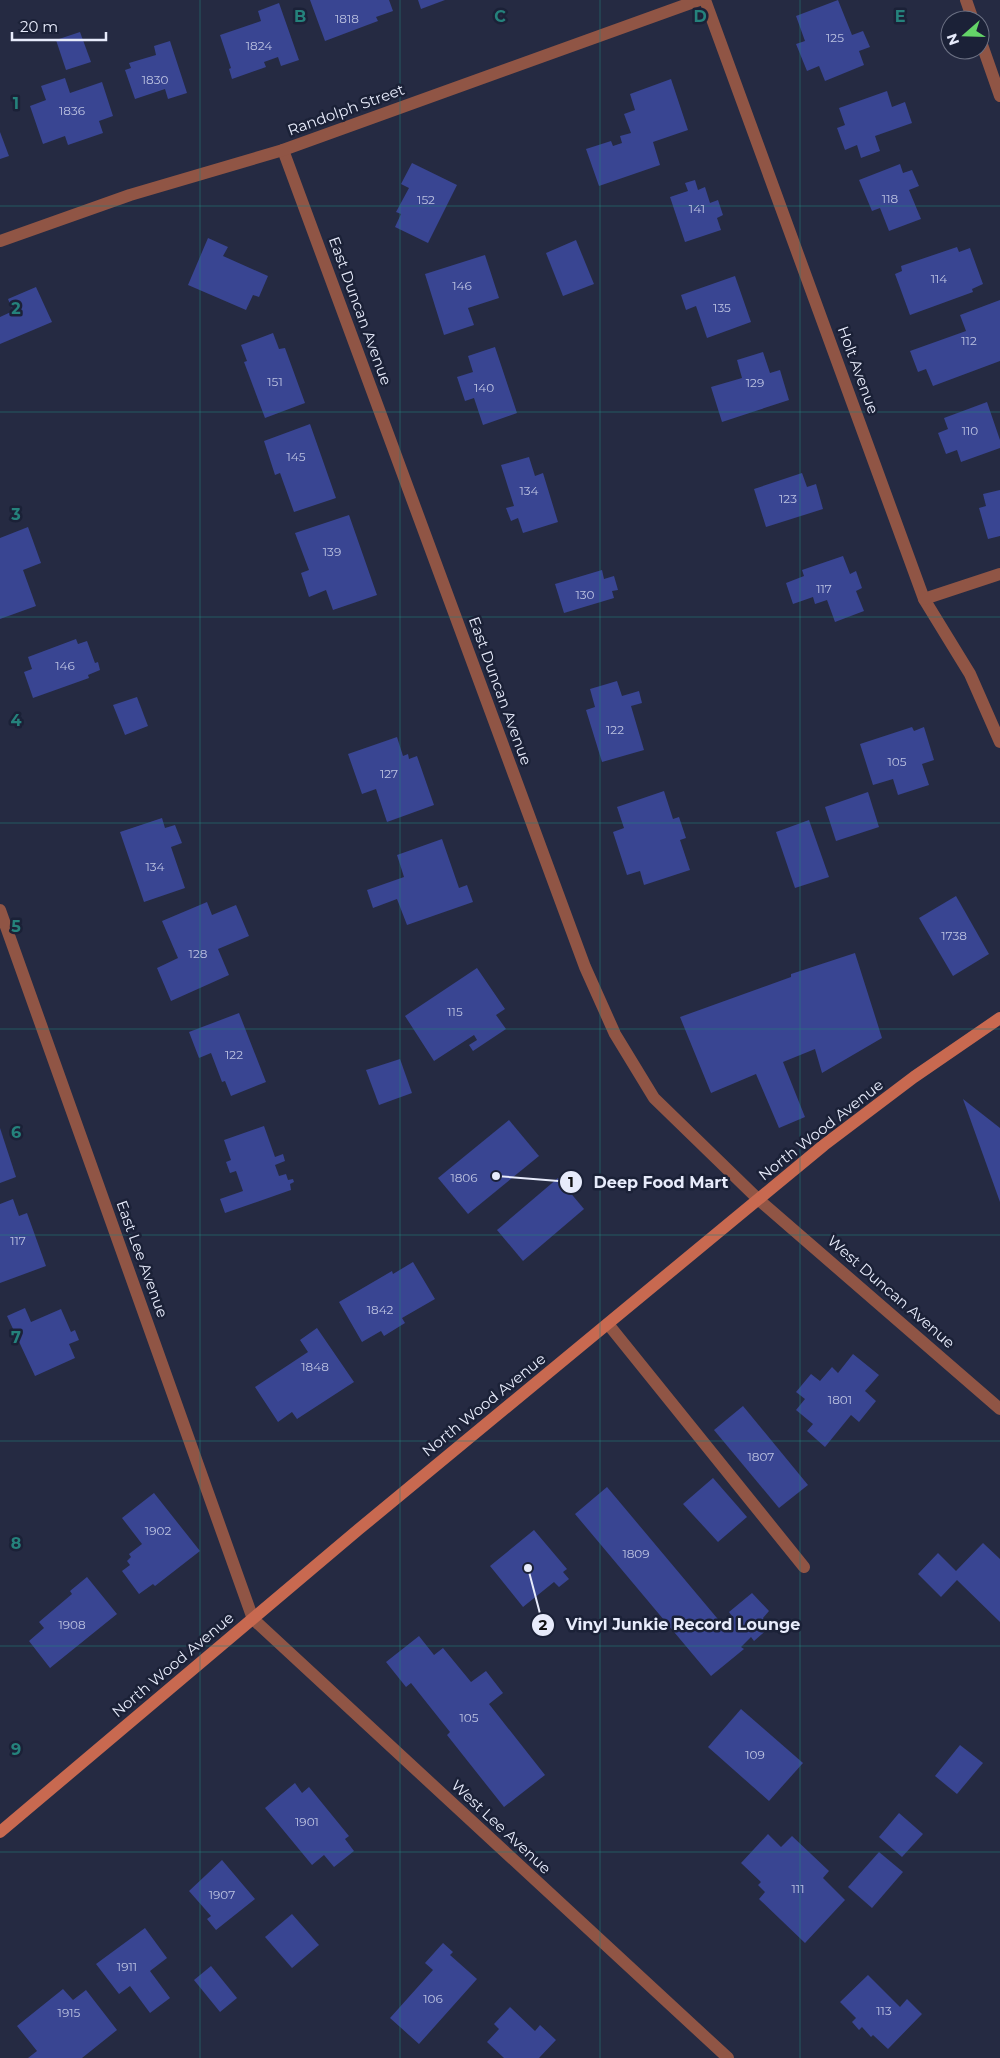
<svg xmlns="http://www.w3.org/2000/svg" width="1000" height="2058" viewBox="0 0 1000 2058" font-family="Montserrat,sans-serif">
	<rect width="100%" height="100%" fill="#252a42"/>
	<g fill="#394592">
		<polygon points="310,0 389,0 393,11 376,17 378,21 325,41"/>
		<polygon points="418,0 445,0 421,9"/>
		<polygon points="838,0 852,35 863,31 870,47 859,51 864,65 825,81 819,66 807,71 796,44 805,41 796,16"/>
		<polygon points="279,3 299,60 281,66 278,57 264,62 266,67 232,79 229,69 231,68 220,35 261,21 258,11"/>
		<polygon points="80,32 91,62 66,70 56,40"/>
		<polygon points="170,41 187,93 168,99 165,89 135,99 125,70 131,68 129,63 156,55 154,46"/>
		<polygon points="65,78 70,93 102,82 113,116 99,121 103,133 68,145 65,136 43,144 30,106 46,100 41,86"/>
		<polygon points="671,79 688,130 653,142 660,165 599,186 586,149 611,141 613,146 622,143 620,136 631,133 624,114 635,110 630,94"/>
		<polygon points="887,91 892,107 905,102 912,123 875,136 880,151 861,158 857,145 845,150 837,128 845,125 839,108"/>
		<polygon points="0,132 9,156 0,159"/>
		<polygon points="412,163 457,185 428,243 395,227 401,214 396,212 409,188 401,184"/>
		<polygon points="900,164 903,173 912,170 919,186 909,190 921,219 889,231 880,208 872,211 859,180"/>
		<polygon points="695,180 698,190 705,187 710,203 718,200 723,215 717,218 721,230 685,242 670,197 688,191 685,183"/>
		<polygon points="208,238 228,247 223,256 268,276 259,297 253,295 246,310 188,285"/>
		<polygon points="576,240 594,284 563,296 546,253"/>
		<polygon points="957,247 959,252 970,248 983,284 972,289 973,292 910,315 895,274 902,271 901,266"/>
		<polygon points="485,255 499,298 468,308 474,325 444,335 425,274"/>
		<polygon points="735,276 751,322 707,338 696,306 686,310 681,295"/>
		<polygon points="36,287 52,322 0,344 0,317 13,311 8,299"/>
		<polygon points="1000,300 1000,361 933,386 926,369 918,372 910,351 966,331 960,315"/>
		<polygon points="273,333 279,349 285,348 305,403 265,418 244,362 247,361 241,345"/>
		<polygon points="495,347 517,413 483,425 474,398 465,401 457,377 473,372 468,356"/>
		<polygon points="763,352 770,373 780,370 789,400 722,422 711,387 742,378 737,360"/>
		<polygon points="987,402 1000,440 1000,448 961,462 957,450 946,454 938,433 948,429 944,418"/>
		<polygon points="310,424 336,498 294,512 280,473 275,475 264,441"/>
		<polygon points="529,457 535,476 543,473 558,522 523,533 518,518 511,521 506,508 514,506 501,465"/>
		<polygon points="802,473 807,487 816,484 823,509 766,527 754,489"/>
		<polygon points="1000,490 1000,536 988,539 979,508 986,506 983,494"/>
		<polygon points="349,515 377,595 333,610 326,590 309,597 301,573 309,570 295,533"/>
		<polygon points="28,527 41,563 23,570 36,606 0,619 0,538"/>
		<polygon points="843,556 850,574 856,571 862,588 856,591 864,611 835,622 827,600 815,604 813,597 793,604 786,583 804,576 802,570"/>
		<polygon points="602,570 604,579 614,576 618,590 612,591 614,598 564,613 555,584"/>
		<polygon points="76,639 78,644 87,641 95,663 98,662 100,670 88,675 89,678 33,698 24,672 32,669 28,657"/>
		<polygon points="617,681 622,696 639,691 642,703 631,706 644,750 602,762 586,710 595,707 590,689"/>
		<polygon points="137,697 148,726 125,735 113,705"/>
		<polygon points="912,727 914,731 924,727 934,760 922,764 929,785 898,795 893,779 873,785 860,744"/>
		<polygon points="397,737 403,756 408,754 409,759 417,756 434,805 387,822 376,789 362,794 348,754"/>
		<polygon points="664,791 673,819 679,817 686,838 680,840 690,870 644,885 640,871 627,875 613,832 624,828 617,807"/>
		<polygon points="868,792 879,827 836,841 825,807"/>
		<polygon points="162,818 165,828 175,825 182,843 171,847 185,888 144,902 120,832"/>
		<polygon points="809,820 829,877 795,888 776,832"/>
		<polygon points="442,839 459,888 467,885 473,902 407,925 397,899 373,908 367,890 404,877 397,855"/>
		<polygon points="956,896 989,954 953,976 919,918"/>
		<polygon points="207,902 212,915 236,905 249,936 218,949 229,975 171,1001 157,968 178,958 162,921"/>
		<polygon points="855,953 882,1038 822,1073 815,1049 783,1062 805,1117 779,1128 756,1074 711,1093 680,1017 791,977 791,974"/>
		<polygon points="477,968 505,1009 496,1015 506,1029 473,1051 469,1045 477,1040 474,1035 434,1061 405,1016"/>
		<polygon points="239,1013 266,1082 231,1096 225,1081 222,1082 211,1053 199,1058 189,1032"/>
		<polygon points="400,1059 412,1093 379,1105 366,1070"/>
		<polygon points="963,1099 1000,1128 1000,1202"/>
		<polygon points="509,1120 539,1156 468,1214 438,1178"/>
		<polygon points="264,1126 275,1157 283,1154 285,1161 275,1165 279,1176 286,1174 288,1180 293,1179 294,1182 290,1184 291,1190 225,1213 220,1199 243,1191 236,1171 230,1173 226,1162 231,1160 224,1140"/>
		<polygon points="0,1128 16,1177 0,1183"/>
		<polygon points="558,1178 584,1209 523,1261 497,1230"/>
		<polygon points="13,1199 19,1216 27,1213 46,1266 0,1283 0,1204"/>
		<polygon points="413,1262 435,1299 402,1318 405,1323 384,1336 381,1331 362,1342 339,1302 392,1271 393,1274"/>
		<polygon points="25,1308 31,1322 61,1309 71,1332 75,1330 79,1340 69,1344 75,1358 35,1376 7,1316"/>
		<polygon points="317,1328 354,1382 297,1419 292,1412 278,1422 255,1387 308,1352 300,1340"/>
		<polygon points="853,1354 879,1375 865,1391 876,1401 859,1422 851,1415 825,1447 807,1431 813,1424 796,1410 805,1399 796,1392 811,1374 820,1381 832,1367 838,1373"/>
		<polygon points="743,1406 808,1485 779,1508 714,1430"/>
		<polygon points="713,1478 747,1517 718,1542 683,1504"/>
		<polygon points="607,1487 722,1624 732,1616 729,1612 752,1593 769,1611 763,1618 770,1627 754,1641 751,1637 741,1647 744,1649 711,1676 575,1514"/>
		<polygon points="154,1493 200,1551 155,1586 153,1584 139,1594 122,1571 130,1565 127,1561 131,1557 129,1554 142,1544 122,1518"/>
		<polygon points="534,1530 567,1569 563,1572 569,1579 559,1587 554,1582 523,1607 490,1566"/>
		<polygon points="983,1543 1000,1559 1000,1622 957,1580 941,1597 918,1574 938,1553 956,1571"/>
		<polygon points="87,1577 117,1614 50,1668 29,1641 44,1628 39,1622 72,1594 70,1591"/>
		<polygon points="419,1636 434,1655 443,1648 471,1682 486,1671 503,1693 489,1704 545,1775 504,1807 447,1735 450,1732 411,1683 406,1687 386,1662"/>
		<polygon points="741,1709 803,1763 769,1801 708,1747"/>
		<polygon points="960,1745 983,1763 957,1794 935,1776"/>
		<polygon points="295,1783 302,1793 309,1787 349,1836 345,1839 354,1851 334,1867 324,1855 312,1865 265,1808"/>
		<polygon points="899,1813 923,1834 902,1857 879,1837"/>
		<polygon points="768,1834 781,1847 792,1836 829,1871 823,1878 845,1900 805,1943 759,1899 765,1892 758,1885 761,1882 741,1863"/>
		<polygon points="879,1852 903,1872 872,1908 848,1887"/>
		<polygon points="222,1860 255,1899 216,1930 207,1919 211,1916 189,1891"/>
		<polygon points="292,1914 319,1945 292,1968 265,1937"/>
		<polygon points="145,1928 167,1958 150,1971 170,1998 150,2013 130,1986 119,1994 96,1964"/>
		<polygon points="443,1943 453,1952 450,1955 477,1979 419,2044 390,2018 433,1970 425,1963"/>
		<polygon points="211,1966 237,1998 220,2012 194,1980"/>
		<polygon points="868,1975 900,2007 907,1999 922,2014 888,2049 873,2035 871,2037 862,2027 859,2030 852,2022 856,2018 840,2002"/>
		<polygon points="63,1989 73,2000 86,1990 117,2030 82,2058 28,2058 37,2051 17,2026"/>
		<polygon points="510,2007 535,2031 540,2025 556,2040 539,2058 504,2058 487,2042 499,2029 494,2024"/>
	</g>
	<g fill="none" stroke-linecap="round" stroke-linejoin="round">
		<g stroke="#905545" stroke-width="12">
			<polyline points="966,0 973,20"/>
			<polyline points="980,39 1000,96"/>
			<polyline points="608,1324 804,1567"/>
		</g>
		<g stroke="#905545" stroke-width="12">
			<polyline points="705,0 924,599 970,674 1000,742"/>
			<polyline points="283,150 585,967 615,1034 654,1098 759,1200 1000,1409"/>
			<polyline points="0,241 130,195 283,150 699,0"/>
			<polyline points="924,599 1000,574"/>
			<polyline points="0,910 253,1619 728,2058"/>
		</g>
		<polyline stroke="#c86950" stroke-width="12" points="0,1832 359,1529 824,1145 914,1077 1000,1018"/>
	</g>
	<path fill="none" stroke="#25827c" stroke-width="1" stroke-opacity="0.55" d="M200,0V2058M400,0V2058M600,0V2058M800,0V2058M0,206H1000M0,412H1000M0,617H1000M0,823H1000M0,1029H1000M0,1235H1000M0,1441H1000M0,1646H1000M0,1852H1000"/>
	<g text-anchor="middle" stroke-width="5" stroke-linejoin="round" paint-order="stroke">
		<g font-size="12" fill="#bcc2e1">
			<text x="347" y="23">1818</text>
			<text x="835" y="42">125</text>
			<text x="259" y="50">1824</text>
			<text x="155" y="84">1830</text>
			<text x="72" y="115">1836</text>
			<text x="890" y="203">118</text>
			<text x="426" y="204">152</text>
			<text x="697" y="213">141</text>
			<text x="939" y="283">114</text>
			<text x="462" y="290">146</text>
			<text x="722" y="312">135</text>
			<text x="969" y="345">112</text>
			<text x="275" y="386">151</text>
			<text x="755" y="387">129</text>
			<text x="484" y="392">140</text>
			<text x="970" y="435">110</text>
			<text x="296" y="461">145</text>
			<text x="529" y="495">134</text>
			<text x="788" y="503">123</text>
			<text x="332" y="556">139</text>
			<text x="824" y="593">117</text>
			<text x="585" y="599">130</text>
			<text x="65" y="670">146</text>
			<text x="615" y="734">122</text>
			<text x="897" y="766">105</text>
			<text x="389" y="778">127</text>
			<text x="155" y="871">134</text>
			<text x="954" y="940">1738</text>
			<text x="198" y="958">128</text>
			<text x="455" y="1016">115</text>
			<text x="234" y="1059">122</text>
			<text x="464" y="1182">1806</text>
			<text x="18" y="1245">117</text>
			<text x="380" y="1314">1842</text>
			<text x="315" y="1371">1848</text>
			<text x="840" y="1404">1801</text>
			<text x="761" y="1461">1807</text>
			<text x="158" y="1535">1902</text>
			<text x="636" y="1558">1809</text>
			<text x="72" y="1629">1908</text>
			<text x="469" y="1722">105</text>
			<text x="755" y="1759">109</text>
			<text x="307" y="1826">1901</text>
			<text x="798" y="1893">111</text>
			<text x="222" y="1899">1907</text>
			<text x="127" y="1971">1911</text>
			<text x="433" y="2003">106</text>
			<text x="884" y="2015">113</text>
			<text x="69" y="2017">1915</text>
		</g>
		<g font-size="15" fill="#e7ebfb" stroke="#1b2137">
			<text transform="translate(346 110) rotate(-20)" y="5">Randolph Street</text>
			<text transform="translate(360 311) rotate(70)" y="5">East Duncan Avenue</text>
			<text transform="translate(858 370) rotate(70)" y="5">Holt Avenue</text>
			<text transform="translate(500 691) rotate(70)" y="5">East Duncan Avenue</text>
			<text transform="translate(821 1130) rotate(-38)" y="5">North Wood Avenue</text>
			<text transform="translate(142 1259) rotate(70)" y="5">East Lee Avenue</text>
			<text transform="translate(891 1292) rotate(41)" y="5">West Duncan Avenue</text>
			<text transform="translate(484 1405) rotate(-39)" y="5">North Wood Avenue</text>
			<text transform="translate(173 1665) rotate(-40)" y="5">North Wood Avenue</text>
			<text transform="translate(501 1827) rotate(43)" y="5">West Lee Avenue</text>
		</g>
	</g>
	<g font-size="16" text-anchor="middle" font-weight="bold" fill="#25827c" stroke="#1b2137" stroke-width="5" stroke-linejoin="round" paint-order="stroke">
		<text x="300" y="22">B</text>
		<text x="500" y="22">C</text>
		<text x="700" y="22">D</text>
		<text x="900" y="22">E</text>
		<text x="16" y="109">1</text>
		<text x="16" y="314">2</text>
		<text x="16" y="520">3</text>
		<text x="16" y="726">4</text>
		<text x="16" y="932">5</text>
		<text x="16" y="1138">6</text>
		<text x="16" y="1343">7</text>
		<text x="16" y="1549">8</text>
		<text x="16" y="1755">9</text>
	</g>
	<path fill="none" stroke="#e7ebfb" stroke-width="2" d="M496 1176L571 1182M528 1568L543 1625"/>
	<g fill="#e7ebfb" stroke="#1b2137" stroke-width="2">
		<circle cx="496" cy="1176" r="5"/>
		<circle cx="528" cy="1568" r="5"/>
		<circle cx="571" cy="1182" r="12"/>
		<circle cx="543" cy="1625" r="12"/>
	</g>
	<g font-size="15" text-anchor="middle" font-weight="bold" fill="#111">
		<text x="571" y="1187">1</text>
		<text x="543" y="1630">2</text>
	</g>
	<g font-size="16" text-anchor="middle" font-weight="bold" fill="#e7ebfb" stroke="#1b2137" stroke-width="5" stroke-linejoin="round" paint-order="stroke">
		<text x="661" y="1188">Deep Food Mart</text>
		<text x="683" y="1630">Vinyl Junkie Record Lounge</text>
	</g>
	<g transform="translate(965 35) rotate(250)"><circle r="24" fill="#1b2137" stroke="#6d7285"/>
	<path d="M0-4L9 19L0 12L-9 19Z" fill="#64d468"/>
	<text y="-8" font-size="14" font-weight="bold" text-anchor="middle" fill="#e7ebfb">N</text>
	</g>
	<path d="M12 32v8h94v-8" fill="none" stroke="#e7ebfb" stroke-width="2.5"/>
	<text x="20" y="32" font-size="15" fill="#e7ebfb" stroke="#1b2137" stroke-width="4" paint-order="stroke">20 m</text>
</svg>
